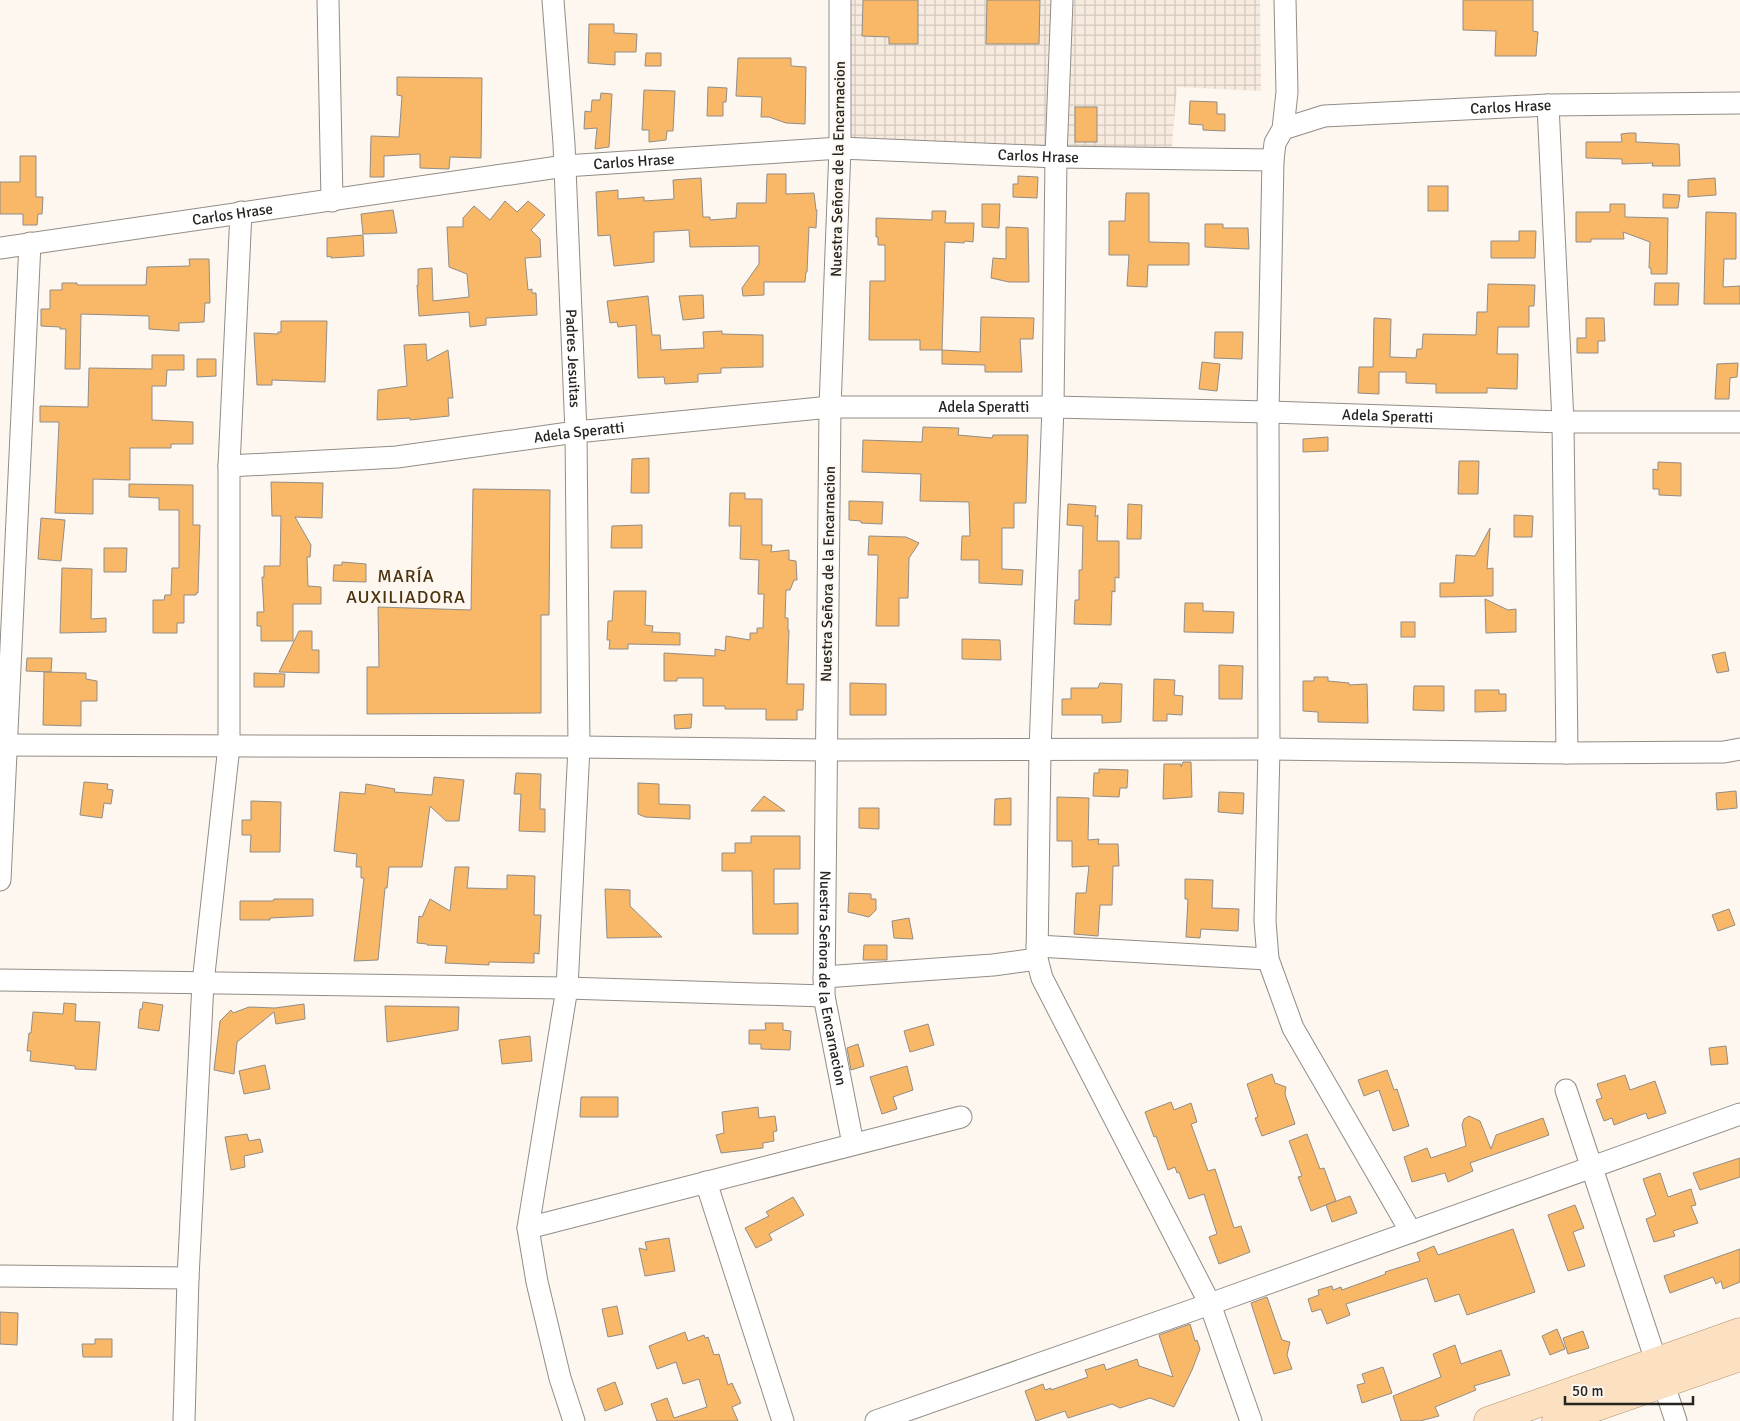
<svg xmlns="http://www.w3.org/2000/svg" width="1740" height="1421" viewBox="0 0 1740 1421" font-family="Signika,sans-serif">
	<defs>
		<pattern id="industrial-grid" width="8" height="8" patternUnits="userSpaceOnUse" patternTransform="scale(1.25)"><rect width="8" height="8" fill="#f6ebde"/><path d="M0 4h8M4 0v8" fill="none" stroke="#d3c9be"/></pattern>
	</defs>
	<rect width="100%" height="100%" fill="#fdf7f0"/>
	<polygon fill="url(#industrial-grid)" points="845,0 1260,0 1261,91 1177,87 1171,156 842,146"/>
	<g fill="#f9b867" stroke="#928d86">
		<polygon points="863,0 918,0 918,44 889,44 889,37 862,36"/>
		<polygon points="987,0 1040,0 1039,44 986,44"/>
		<polygon points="1463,0 1533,0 1533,31 1538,32 1536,56 1495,56 1496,31 1463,30"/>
		<polygon points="589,24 614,24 614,33 637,34 636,52 615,52 615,65 588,63"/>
		<polygon points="646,53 661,53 661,66 645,66"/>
		<polygon points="738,58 791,58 791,66 806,67 805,124 786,123 769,117 761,117 762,97 736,96"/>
		<polygon points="397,77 482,78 481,158 450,157 449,169 420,168 420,154 384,156 384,177 370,177 371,136 399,137 402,96 397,95"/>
		<polygon points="708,87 727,88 726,102 723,102 723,116 707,116"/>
		<polygon points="644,90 675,91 673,131 667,131 666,140 649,142 649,130 642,130"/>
		<polygon points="601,93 612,94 609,147 595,149 597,128 584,129 585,111 591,112 592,100 600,100"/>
		<polygon points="1190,101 1217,102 1217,114 1225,114 1225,131 1203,130 1203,125 1189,124"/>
		<rect x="1075" y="107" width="22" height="35"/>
		<polygon points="1629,133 1636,133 1636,142 1679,144 1680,166 1652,166 1653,163 1622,164 1622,159 1586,158 1586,142 1622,142 1621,134"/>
		<polygon points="20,156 36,156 36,197 43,197 42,214 38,214 37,225 23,225 23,214 0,214 0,182 20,182"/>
		<polygon points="767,174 786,174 786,194 814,193 816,210 817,210 816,228 809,227 807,272 806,272 805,282 764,282 764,295 743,296 742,288 759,264 759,246 690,247 689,230 654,232 654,262 614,266 610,235 598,236 596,192 618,190 618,199 644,197 644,201 674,199 673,180 701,178 703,217 710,217 710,220 736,218 737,203 766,203"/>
		<polygon points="1018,176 1038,177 1037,198 1013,197 1013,184 1018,184"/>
		<polygon points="1715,178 1716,195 1688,197 1688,180"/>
		<rect x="1428" y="186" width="20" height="25"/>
		<polygon points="1126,193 1149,193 1149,242 1189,243 1189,265 1148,265 1147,287 1127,286 1129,255 1109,255 1109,221 1125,221"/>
		<polygon points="1663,194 1680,195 1678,208 1663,208"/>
		<polygon points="505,201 517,212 528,201 545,215 531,230 540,239 541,257 525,258 528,290 532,289 532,293 536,293 537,315 486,318 486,325 470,327 469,312 419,316 417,285 418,286 418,269 432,268 433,301 469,297 467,274 449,267 447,227 463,227 463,218 474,206 490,220"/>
		<polygon points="982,204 1000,204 999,228 982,227"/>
		<polygon points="1610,204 1625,204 1625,217 1668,218 1667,274 1651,274 1651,268 1649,268 1650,242 1623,232 1624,239 1591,239 1591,242 1576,242 1576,212 1610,212"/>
		<polygon points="393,210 397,233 363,234 361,214"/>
		<polygon points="932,211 946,211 945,223 974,223 973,242 965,241 964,243 945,242 942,350 920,350 920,340 869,340 870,281 885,281 885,245 878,245 878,237 876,237 876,218 932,220"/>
		<polygon points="1706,212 1736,213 1736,259 1724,259 1723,287 1740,286 1740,304 1704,304"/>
		<polygon points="1205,224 1223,224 1223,228 1248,228 1249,249 1205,247"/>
		<polygon points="1006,227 1028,228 1029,282 1009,282 991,278 993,258 1006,259"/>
		<polygon points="1519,231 1536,231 1535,258 1491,258 1491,241 1519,241"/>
		<polygon points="363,235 364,256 331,258 331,256 327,257 327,238"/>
		<polygon points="189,259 209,259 210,303 205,303 204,322 179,323 179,331 149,329 149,316 81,314 80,369 65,369 66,329 60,329 60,327 41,326 41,309 50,309 50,290 62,290 62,283 77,283 77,285 146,285 147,267 190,266"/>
		<polygon points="1655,283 1679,283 1678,305 1654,305"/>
		<polygon points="1488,284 1535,285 1534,306 1529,306 1529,327 1498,327 1497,354 1518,354 1517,389 1487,388 1487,393 1436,393 1436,384 1406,383 1406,372 1379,372 1379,394 1358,393 1359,367 1373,367 1374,318 1391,319 1390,357 1416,358 1417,349 1422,349 1423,334 1476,335 1477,312 1487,312"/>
		<polygon points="703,295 704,318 683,320 679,296"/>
		<polygon points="648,296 652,335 660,335 661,350 704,348 703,332 722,331 722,334 763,335 763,367 721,368 721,373 698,374 698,382 665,384 664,377 638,378 636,325 618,327 617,322 610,323 607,301"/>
		<polygon points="981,317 1034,318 1033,339 1020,339 1022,372 985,372 985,365 942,364 942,350 980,352"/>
		<polygon points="1586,318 1604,318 1605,341 1598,341 1598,353 1577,353 1577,338 1586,338"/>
		<polygon points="281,321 327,321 325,382 272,380 272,385 257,385 254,333 278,334 278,332 281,332"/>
		<polygon points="1215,332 1243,332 1242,359 1214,358"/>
		<polygon points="426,344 427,361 448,350 453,398 448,398 449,416 410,420 410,418 377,420 378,390 407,386 404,345"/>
		<polygon points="152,355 184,355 184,370 167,370 166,386 152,386 152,420 193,422 193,444 171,444 171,448 130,448 130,480 93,479 93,514 55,513 59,422 40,422 40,406 88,407 89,368 152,369"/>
		<polygon points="197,359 216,359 216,376 197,377"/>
		<polygon points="1202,362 1220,364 1217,391 1199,389"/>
		<polygon points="1738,363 1737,377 1730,378 1729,399 1715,399 1717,364"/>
		<polygon points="923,427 959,428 958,435 992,438 993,435 1028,435 1026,503 1014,503 1014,528 1002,528 1002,569 1023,570 1022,585 979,583 979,560 961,560 962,536 970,536 969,502 920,501 921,474 862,472 863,440 922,442"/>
		<polygon points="1328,437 1328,451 1303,452 1303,439"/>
		<polygon points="649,458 649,493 631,493 632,459"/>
		<polygon points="1459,461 1479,461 1478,494 1458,494"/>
		<polygon points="1658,462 1681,463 1681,496 1659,495 1659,489 1653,489 1653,469 1658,470"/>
		<polygon points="271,482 323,483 322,518 295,517 311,545 310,557 307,557 308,586 321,587 321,604 293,604 293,641 261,641 261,626 257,626 257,612 264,612 262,577 264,577 264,566 280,566 281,516 272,516"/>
		<polygon points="129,484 193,485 193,525 200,525 198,593 196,593 196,595 184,595 184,623 177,623 177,633 153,633 153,600 164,600 165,595 171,595 172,568 179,568 179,510 159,510 159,498 129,497"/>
		<polygon points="473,489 550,490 549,615 541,615 541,713 367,714 367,667 379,667 378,607 471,610"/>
		<polygon points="730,493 745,493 745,499 762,499 762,545 772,545 771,552 789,550 789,560 796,561 797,580 794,580 790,590 786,590 785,618 788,618 788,630 789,630 787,684 804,684 803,710 797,710 797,720 766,720 766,709 725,709 725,706 703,706 703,678 677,678 677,681 664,681 664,653 715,656 715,649 725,651 726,636 750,640 750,633 757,633 757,628 763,628 764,594 758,594 759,560 740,559 741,526 729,526"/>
		<polygon points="849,501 883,502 882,524 861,523 861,521 849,520"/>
		<polygon points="1068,504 1096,506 1095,517 1098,515 1097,541 1119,541 1119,578 1115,577 1115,592 1112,591 1111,625 1074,624 1075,600 1079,600 1079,570 1082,570 1083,526 1067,525"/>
		<polygon points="1128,504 1142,505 1141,539 1127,539"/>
		<polygon points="1514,515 1533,516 1532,537 1514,537"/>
		<polygon points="41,518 65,520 61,561 38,559"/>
		<polygon points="642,525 642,548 611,548 612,526"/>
		<polygon points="1490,528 1487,569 1493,568 1493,596 1440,597 1440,583 1454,583 1456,555 1475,556"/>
		<polygon points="869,536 906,537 919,543 909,558 908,598 899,598 899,626 876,626 878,555 868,555"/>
		<polygon points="104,548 127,548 126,572 104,572"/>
		<polygon points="342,562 366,564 366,582 333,581 334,565 342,565"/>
		<polygon points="62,568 92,569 91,619 106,618 106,632 60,633"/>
		<polygon points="614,591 646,591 645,625 653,626 652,632 680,633 680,645 628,644 628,649 609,649 610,640 607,640 608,621 612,621"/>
		<polygon points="1485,599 1508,610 1516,609 1516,632 1486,633"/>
		<polygon points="1185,603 1203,603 1203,611 1234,612 1233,633 1184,632"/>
		<rect x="1401" y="622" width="14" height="15"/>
		<polygon points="299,631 312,631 312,650 319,650 319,673 279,672"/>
		<polygon points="962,639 1000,640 1001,660 962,659"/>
		<polygon points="1725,652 1729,671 1717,673 1712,655"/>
		<polygon points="27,658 52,658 51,672 26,671"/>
		<polygon points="1219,665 1243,666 1242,699 1219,699"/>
		<polygon points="44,672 86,673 86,679 97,681 97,701 81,701 81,726 43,725"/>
		<polygon points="254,673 285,674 284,687 254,687"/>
		<polygon points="1314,677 1328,677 1328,681 1349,683 1349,685 1367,684 1368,723 1318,722 1318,712 1303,711 1303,681 1314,681"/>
		<polygon points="1154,679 1175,680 1174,695 1183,696 1182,715 1167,714 1167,721 1153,721"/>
		<polygon points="850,683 886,684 886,715 850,715"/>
		<polygon points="1100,683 1122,684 1121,722 1102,723 1102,715 1062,715 1062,699 1071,699 1071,688 1098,688"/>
		<polygon points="1414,686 1444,686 1444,711 1413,710"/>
		<polygon points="1475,690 1499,690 1499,694 1506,694 1506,711 1475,712"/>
		<polygon points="692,714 691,728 675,729 674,715"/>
		<polygon points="1183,762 1191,762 1192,797 1163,799 1164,764 1181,764 1181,767"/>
		<polygon points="1099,769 1128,770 1127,788 1120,788 1119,797 1093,796 1094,773 1099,773"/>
		<polygon points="516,773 541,774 540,809 545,809 545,832 519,831 521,794 514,794"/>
		<polygon points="434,777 464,780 459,821 446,821 430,806 422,867 389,867 387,888 385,888 378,960 354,961 364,878 361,878 361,867 356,867 357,854 334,851 340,792 365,794 366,784 395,789 394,792 432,795"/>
		<polygon points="84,782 108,784 107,789 113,790 111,804 104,803 102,818 80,815"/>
		<polygon points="638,783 659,784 659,804 690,805 690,819 645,817 638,814"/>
		<polygon points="1736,791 1737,808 1717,810 1716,793"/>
		<polygon points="1219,792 1244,793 1243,814 1218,812"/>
		<polygon points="764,796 785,811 751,811"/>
		<polygon points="1057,797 1089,798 1088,840 1099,839 1098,844 1118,844 1119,866 1113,866 1112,905 1100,905 1098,936 1074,934 1076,893 1086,893 1089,866 1072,867 1072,841 1057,841"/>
		<polygon points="1011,798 1011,825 994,825 995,799"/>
		<polygon points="251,801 281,802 280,852 250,852 251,835 242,835 242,820 251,820"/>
		<polygon points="859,808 879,808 879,829 859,828"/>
		<polygon points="751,836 800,836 800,869 774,869 774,904 798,903 798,934 753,934 752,871 722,871 722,853 735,853 735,843 751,843"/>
		<polygon points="455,867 469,867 467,888 507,889 507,875 535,876 534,915 541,915 539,954 534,953 534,963 489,962 489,965 445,963 447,946 427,945 427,944 417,943 419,916 422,917 430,899 450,911"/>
		<polygon points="1185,879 1213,880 1212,908 1239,909 1238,931 1201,929 1200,938 1186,937 1188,899 1185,899"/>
		<polygon points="605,889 630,890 630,906 662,937 607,938"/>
		<polygon points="849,893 871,894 871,899 876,899 876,910 869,917 848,912"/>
		<polygon points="274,899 313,899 313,916 270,918 270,920 240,920 240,901 273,901"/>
		<polygon points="1729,909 1735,925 1718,931 1712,915"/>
		<polygon points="909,918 913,939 894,938 892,921"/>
		<polygon points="864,945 887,945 887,960 863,960"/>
		<polygon points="143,1002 163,1005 159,1031 138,1028 140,1009 142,1009"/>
		<polygon points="64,1003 76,1004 75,1021 100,1022 96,1070 75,1069 75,1066 30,1061 31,1051 27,1051 29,1033 31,1033 33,1012 63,1014"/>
		<polygon points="304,1004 305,1019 276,1024 274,1012 237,1042 234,1074 214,1070 220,1021 231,1010 233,1013 249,1007 275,1008"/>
		<polygon points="385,1006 459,1007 458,1030 387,1042"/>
		<polygon points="765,1023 783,1023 783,1030 791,1031 790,1050 761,1049 761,1044 749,1044 749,1030 766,1030"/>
		<polygon points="928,1024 934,1045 910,1052 904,1031"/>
		<polygon points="530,1036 532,1061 502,1064 499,1040"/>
		<polygon points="858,1044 864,1066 851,1070 847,1048"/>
		<polygon points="1726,1046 1728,1064 1711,1065 1709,1048"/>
		<polygon points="265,1065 270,1089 244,1094 239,1071"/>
		<polygon points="907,1066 913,1090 893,1097 897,1109 882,1114 870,1077"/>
		<polygon points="1387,1070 1394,1090 1397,1089 1409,1126 1393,1131 1379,1090 1364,1096 1358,1080"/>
		<polygon points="1272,1074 1275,1083 1286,1087 1285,1094 1295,1124 1262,1136 1255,1118 1258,1117 1247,1084"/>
		<polygon points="1625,1075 1630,1090 1655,1081 1666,1113 1648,1119 1646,1113 1614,1125 1612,1118 1604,1121 1596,1100 1602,1098 1597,1084"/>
		<polygon points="581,1097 618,1097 618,1117 580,1117"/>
		<polygon points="1171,1102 1174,1110 1191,1103 1197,1122 1191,1124 1208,1171 1215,1169 1234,1228 1241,1226 1250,1252 1219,1264 1209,1237 1217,1234 1204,1194 1189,1199 1179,1172 1177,1173 1175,1167 1168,1170 1156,1136 1154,1137 1145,1112"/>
		<polygon points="758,1107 759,1118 775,1116 777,1131 773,1132 774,1141 763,1143 763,1148 721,1153 716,1135 724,1133 722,1112"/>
		<polygon points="1469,1116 1480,1121 1491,1149 1496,1135 1543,1118 1549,1135 1470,1163 1473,1171 1448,1182 1445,1173 1412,1182 1404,1157 1427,1148 1431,1158 1466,1146 1462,1125 1464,1119"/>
		<polygon points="247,1134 249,1141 260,1139 263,1152 244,1156 245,1167 231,1170 225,1137"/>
		<polygon points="1307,1134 1320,1169 1324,1168 1336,1201 1311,1211 1298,1177 1302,1176 1289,1141"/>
		<polygon points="1740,1158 1740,1177 1700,1190 1693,1173"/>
		<polygon points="1660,1173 1668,1197 1691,1189 1696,1205 1691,1206 1698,1223 1673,1231 1675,1236 1654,1242 1646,1219 1656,1215 1643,1179"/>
		<polygon points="1350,1196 1357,1213 1332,1222 1326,1205"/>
		<polygon points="793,1197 804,1215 769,1234 772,1240 756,1248 745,1228 769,1216 766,1212"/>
		<polygon points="1575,1205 1584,1228 1573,1232 1585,1266 1568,1271 1548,1215"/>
		<polygon points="1513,1229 1535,1292 1467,1315 1459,1294 1435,1302 1427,1278 1346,1304 1350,1315 1327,1324 1321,1309 1312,1312 1308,1299 1319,1295 1318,1290 1332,1286 1333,1290 1341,1287 1342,1290 1386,1274 1385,1272 1420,1261 1417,1253 1434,1246 1438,1255"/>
		<polygon points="669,1238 675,1271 645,1276 639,1248 647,1250 645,1242"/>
		<polygon points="1740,1249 1740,1282 1723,1289 1721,1281 1716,1284 1713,1277 1670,1293 1664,1276"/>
		<polygon points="1267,1297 1282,1340 1290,1342 1287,1355 1292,1369 1274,1374 1251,1303"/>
		<polygon points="617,1306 623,1334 608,1337 602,1309"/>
		<polygon points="0,1312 18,1313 17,1345 0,1344"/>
		<polygon points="1190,1324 1195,1341 1197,1340 1200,1349 1192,1370 1174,1407 1150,1398 1120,1408 1112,1404 1068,1418 1065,1411 1036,1421 1025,1391 1043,1384 1045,1390 1051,1388 1051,1390 1088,1377 1085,1370 1104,1364 1106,1370 1137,1359 1139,1366 1173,1377 1159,1335"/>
		<polygon points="1557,1329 1565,1349 1550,1355 1542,1336"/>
		<polygon points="1583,1331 1589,1348 1568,1354 1563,1338"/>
		<polygon points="685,1332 688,1341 704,1335 705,1338 708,1337 714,1355 719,1354 728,1385 732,1383 741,1403 732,1407 738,1421 657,1421 651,1404 667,1398 674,1418 707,1407 699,1379 683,1384 676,1362 657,1369 649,1346"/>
		<polygon points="95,1339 112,1339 112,1357 83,1357 82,1344 95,1344"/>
		<polygon points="1455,1345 1461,1364 1501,1350 1510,1375 1474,1386 1476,1390 1435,1407 1439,1416 1420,1421 1401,1421 1393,1396 1441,1377 1433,1354"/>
		<polygon points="1383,1367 1392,1393 1362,1403 1357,1385 1365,1383 1362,1374"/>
		<polygon points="615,1382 623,1404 605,1411 597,1389"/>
	</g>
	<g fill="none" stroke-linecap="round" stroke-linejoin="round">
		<g stroke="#928c86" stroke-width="23">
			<g id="minor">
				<polyline points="328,0 332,201"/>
				<path id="s1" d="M553,0L564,144L576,432L579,747L567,988L528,1228L537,1282L560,1378L574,1421"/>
				<path id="s2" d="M840,0V148L830,407L824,996L853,1144"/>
				<polyline points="1062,0 1056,157 1053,407 1040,750 1037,959 1042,978 1210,1304 1251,1421"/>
				<polyline points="1285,0 1287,92 1283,129 1275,143 1273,160 1268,412 1269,749 1265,921 1268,959 1293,1028 1411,1232"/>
				<polyline points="1548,105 1563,422 1567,753"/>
				<path id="s3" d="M1283,129L1324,116L1548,105L1740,103"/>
				<path id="s4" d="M0,248L565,166L840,148L1056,157L1273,160"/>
				<path id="s5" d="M229,466L397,457L576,432L830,407H1053L1268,412L1563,422H1740"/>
				<polyline points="0,745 579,747 826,750 1269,749 1567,753 1724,752 1740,749"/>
				<polyline points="0,880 30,243"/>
				<polyline points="1037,946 1268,959"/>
				<polyline points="824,977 993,965 1037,959"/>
				<polyline points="0,980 567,988 824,996"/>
				<polyline points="1566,1090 1676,1421"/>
				<polyline points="706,1182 783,1421"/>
				<polyline points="528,1228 961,1117"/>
				<polyline points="0,1276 188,1278"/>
				<polyline points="184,1421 188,1278 203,983 229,746 229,466 241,212"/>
				<polyline points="876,1421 1210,1304 1740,1114"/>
			</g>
		</g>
		<g stroke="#ae916e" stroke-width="29">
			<g id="major">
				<polyline points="1488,1421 1740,1332"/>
				<polyline points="1556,1421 1740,1357"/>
			</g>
		</g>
		<use href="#minor" stroke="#fff" stroke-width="21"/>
		<use href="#major" stroke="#fbe0c1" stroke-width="28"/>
	</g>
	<g text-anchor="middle" stroke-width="4" stroke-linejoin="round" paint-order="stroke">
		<g font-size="15" fill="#262421" stroke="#fdf7f0">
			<text dy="5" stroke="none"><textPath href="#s3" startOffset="230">Carlos Hrase</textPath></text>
			<text dy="5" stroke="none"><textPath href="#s4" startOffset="1045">Carlos Hrase</textPath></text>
			<text dy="5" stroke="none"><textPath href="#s4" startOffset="640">Carlos Hrase</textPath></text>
			<text transform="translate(838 169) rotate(-89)" y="5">Nuestra Señora de la Encarnacion</text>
			<text dy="5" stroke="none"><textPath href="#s4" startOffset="235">Carlos Hrase</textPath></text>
			<text dy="5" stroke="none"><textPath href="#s1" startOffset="359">Padres Jesuitas</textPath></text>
			<text dy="5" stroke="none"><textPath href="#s5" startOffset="758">Adela Speratti</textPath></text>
			<text dy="5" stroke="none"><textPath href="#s5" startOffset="1162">Adela Speratti</textPath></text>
			<text dy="5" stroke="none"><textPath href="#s5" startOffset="352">Adela Speratti</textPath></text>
			<text transform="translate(828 574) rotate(-89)" y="5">Nuestra Señora de la Encarnacion</text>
			<text dy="5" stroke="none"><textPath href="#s2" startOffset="979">Nuestra Señora de la Encarnacion</textPath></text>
		</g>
		<g font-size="18" letter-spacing="1" fill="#4c3311" stroke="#fdf7f0">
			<text x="406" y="582">MARÍA<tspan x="406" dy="21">AUXILIADORA</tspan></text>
		</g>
	</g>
	<path d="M1565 1396v8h128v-8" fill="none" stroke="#262421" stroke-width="2.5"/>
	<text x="1572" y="1396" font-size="15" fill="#262421" stroke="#fdf7f0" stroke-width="4" paint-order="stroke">50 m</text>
</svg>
